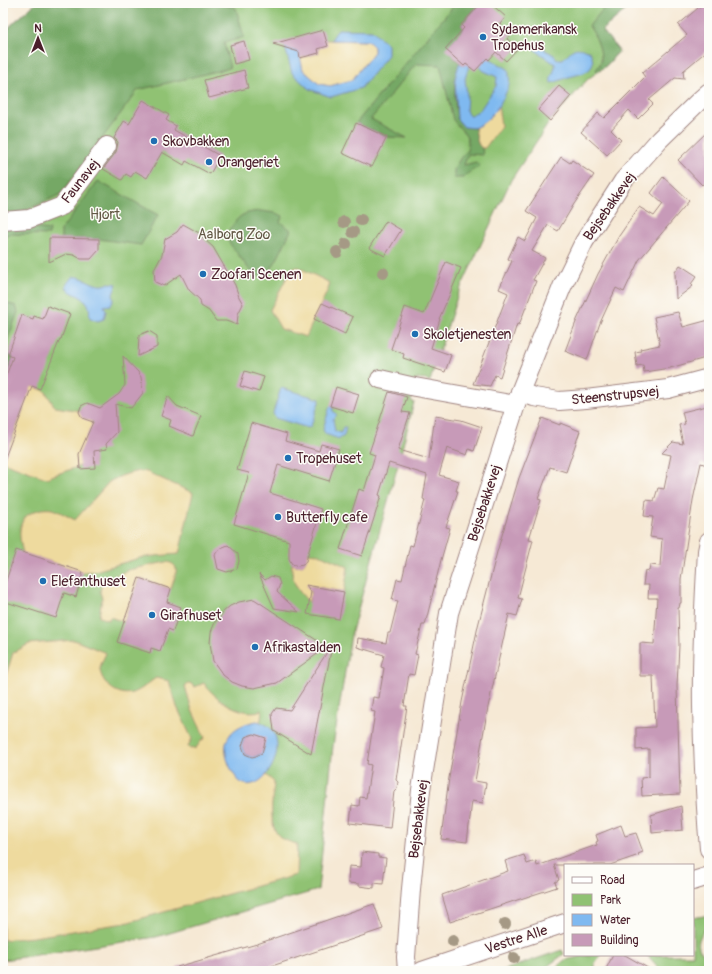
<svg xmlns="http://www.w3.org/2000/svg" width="712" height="974" viewBox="0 0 712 974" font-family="Pangolin,sans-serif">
	<rect width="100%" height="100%" fill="#fdfcf7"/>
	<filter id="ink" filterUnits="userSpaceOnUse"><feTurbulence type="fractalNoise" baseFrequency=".025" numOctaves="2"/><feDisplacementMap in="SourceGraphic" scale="8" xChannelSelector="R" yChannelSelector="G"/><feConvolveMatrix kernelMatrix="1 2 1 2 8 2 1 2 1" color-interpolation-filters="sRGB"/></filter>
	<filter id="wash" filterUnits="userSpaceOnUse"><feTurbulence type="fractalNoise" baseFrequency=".012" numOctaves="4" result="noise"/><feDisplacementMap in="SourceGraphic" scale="16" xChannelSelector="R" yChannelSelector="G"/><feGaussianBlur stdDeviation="0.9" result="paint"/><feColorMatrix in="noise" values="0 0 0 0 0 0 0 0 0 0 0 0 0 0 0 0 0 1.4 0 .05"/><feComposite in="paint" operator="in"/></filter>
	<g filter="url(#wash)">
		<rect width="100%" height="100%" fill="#f6e9d5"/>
		<g fill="#90c273" stroke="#6d704f">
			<polygon points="36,3 634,3 602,30 619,51 607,65 588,79 550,121 511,180 458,294 430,381 417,378 411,401 414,402 399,461 351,635 333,746 318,890 156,937 3,960 3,36 11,25"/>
			<path d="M709,915V925H707C699,938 692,948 709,958V971H662L647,955H693V918Z"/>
			<polygon points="562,950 564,954 541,971 501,971"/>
			<polygon points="589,955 601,955 595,963 595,971 551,971 565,960"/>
		</g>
		<g fill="#74a865" stroke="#5f6448">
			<polygon points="36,3 218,3 236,8 244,37 224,43 230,68 138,90 61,194 8,218 3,218 3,36 11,25"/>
			<path d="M456,3H477L479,5L461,25L464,28L447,47L456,55L454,58L460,63L455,78V97L457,119L464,127L475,128C477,135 476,144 482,148L483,155L468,154L464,165L476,162L480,166C474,170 468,172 463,178H454V169L461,157L467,151L468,142L466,135L453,120L447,94L440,65L416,64L371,119L407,138L387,137L356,123Z"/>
			<path d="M608,3H634L602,30L619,51L607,65L598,72L596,70C598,67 600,64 601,61C602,49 595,35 589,26Z"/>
			<polygon points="98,181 158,215 141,245 99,239 61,239 61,230"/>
			<path d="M261,211L275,213L283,216L280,222L291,230C286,240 273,273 263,276C258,277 255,275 251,272L225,237C238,218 237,213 261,211Z"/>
			<polygon points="13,226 50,230 49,235 10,234 3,236 3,227"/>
			<polygon points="3,302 16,306 18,312 3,353 13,357 3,384"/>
		</g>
		<g fill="#eeda9e" stroke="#9c7c64">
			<polygon points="326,40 368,41 374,47 374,52 352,80 330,86 319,84 303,70 300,58 319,53 318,49"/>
			<path d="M498,105L501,126L485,148H482C476,144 477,135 475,128L489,118Z"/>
			<polygon points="298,267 328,282 329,287 306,337 281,329 270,310 291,269"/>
			<polygon points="25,383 45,391 55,407 87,412 98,437 80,466 46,478 3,462 3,439 11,442 23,410"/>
			<path d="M140,471L147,472L193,493L179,554L143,557L95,571L83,572L23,553C19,538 16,519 33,512C39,509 45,508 52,509C59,511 67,516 75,520L109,482C119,476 129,473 140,471Z"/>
			<path d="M307,553L319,554L348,567L344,592L312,586L309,602C297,590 291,582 292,564C303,568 306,564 307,553Z"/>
			<path d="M166,562C183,564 174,577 171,589L139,578L124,622L110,617L109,620L99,617L102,598L100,592L102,582L128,570Z"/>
			<path d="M74,640L106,653C104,658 100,664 100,670C102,684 118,697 132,693C141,691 148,683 156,678L169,681L177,707L192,739L188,746L190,749L196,748L202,740L205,738L192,710L185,686L190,683L195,687L204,683C214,699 243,718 262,710L261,719L254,734L246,737L243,741V750L245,754L252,757L260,771L266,775L274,782C273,797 267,826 280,837C285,841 291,842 297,844L296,875L125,923L33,937L3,940V681L6,675L13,653L29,644Z"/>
		</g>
		<g fill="#7fb9f0" stroke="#646c8e" fill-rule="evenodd">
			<polygon points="338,29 372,30 388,45 388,55 361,88 331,97 309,89 292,73 285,47 299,52 303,70 319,84 330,86 352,80 374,52 374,47 368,41 331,40"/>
			<path d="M539,41L543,43L545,50L554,55L557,59H563C574,48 574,45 590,52C599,71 584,73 569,77C563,79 557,82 551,83C549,76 556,71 555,64L531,47L532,44Z"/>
			<path d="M487,57L508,69C509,74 510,79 509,85C505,98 490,122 476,127C473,129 467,127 464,127L457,119L455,78L459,64L460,63L464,66L466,64L469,66L465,79L467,95L466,110L468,115H473L480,110L496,86L497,77L484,71L479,67Z"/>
			<path d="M72,277C86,275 96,291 109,283L117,284L113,294L114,300L111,305L104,306L106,311L104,319L98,321L90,318C89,314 90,311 89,308C88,297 73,295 67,289L66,285Z"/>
			<polygon points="281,388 320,399 311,426 308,428 275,418 273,413"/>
			<polygon points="330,406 333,407 333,411 337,415 333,419 335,431 341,433 343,427 346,427 344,436 339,439 325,434 323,429"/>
			<path d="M257,721C300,732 264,801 239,781C236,779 233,772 231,769C218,742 229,726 257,721ZM254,734L264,743C265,754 255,760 245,754L242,746L245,737Z"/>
		</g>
		<g id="blocks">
			<g fill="#c79ab8">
				<polygon points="481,3 490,3 506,17 500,24 511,34 507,39 518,48 506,61 496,52 489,60 487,58 475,71 466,64 464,66 445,49 464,28 461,25"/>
				<polygon points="704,3 709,3 709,49 683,71 684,79 675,78 649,100 653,104 638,119 629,110 611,130 621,140 607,155 581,132 598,113 604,118 645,77 642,73 687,35 678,25"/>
				<polygon points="323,30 328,46 318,49 319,53 300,58 299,52 273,44"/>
				<polygon points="244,41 249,60 234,64 230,45"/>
				<polygon points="244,70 248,88 209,98 204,80"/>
				<polygon points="559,86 571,96 550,121 538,110"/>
				<polygon points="143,100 169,115 166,120 176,126 174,130 220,156 210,174 186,161 184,165 162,152 147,178 135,171 131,177 126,174 122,180 103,169 116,152 118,142 114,138 124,121 129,124"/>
				<polygon points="356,123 387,137 372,167 342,153"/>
				<polygon points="709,130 709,178 702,185 678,160"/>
				<polygon points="561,157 570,163 572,160 594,175 574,204 558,231 548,225 532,251 545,258 533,280 536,281 519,325 517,324 500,377 495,375 490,386 473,384 508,293 499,289 512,261 508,259 518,237 525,241 537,218 526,211"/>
				<polygon points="663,177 689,201 639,260 624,292 616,288 600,323 587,360 565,351 576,322 598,274 619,236 639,207 654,216 663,204 651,193"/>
				<polygon points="386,221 401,230 385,256 369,248"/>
				<polygon points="183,224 201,234 205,240 213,247 235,285 239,297 243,304 238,314 237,325 226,321 216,321 209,311 201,306 200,300 189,290 181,274 164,286 155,282 154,270 162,255 165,239 177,232"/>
				<polygon points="49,238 99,239 99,250 91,259 81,259 74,255 66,254 49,262"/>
				<polygon points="446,262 461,268 439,319 440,319 431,348 451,355 445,372 403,358 404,354 391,349 405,307 424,314"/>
				<polygon points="680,265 697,276 691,284 693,286 676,299 675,272"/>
				<polygon points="322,303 353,317 345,334 314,319"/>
				<polygon points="48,306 70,314 61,339 60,339 40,389 32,386 4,460 3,460 3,384 13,357 8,355 22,315 33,319 34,316 43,319"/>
				<polygon points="678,312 683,327 709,320 709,357 670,368 644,372 643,365 637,366 635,352 641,351 640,349 660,345 654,317"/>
				<polygon points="149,331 157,336 157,347 138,356 139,335"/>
				<polygon points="123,356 138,372 141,377 143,393 131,408 115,404 117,432 106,444 107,449 94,451 95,468 80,469 79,454 93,422 82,418 79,412 81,406 87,403 100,408 119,394 125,385"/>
				<polygon points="245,371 264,377 259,392 240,386"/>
				<polygon points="336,387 359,394 353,413 330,406"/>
				<polygon points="389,392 407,397 402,412 410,413 398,450 429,459 435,416 461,420 482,427 474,451 469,449 467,455 447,448 439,475 459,481 456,491 458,491 446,527 450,528 441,560 425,625 422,625 415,654 418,655 414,675 409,674 404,706 407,706 396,780 398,782 397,788 394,791 390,828 350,823 352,805 359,806 360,797 366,798 371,765 367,764 375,712 371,711 373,697 379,698 384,668 381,667 384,655 357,647 358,638 386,643 388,633 390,633 398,601 392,600 397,579 402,580 410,545 413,546 425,500 423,499 427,475 389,463 379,495 381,496 362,556 340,549 359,489 364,491 375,455 369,453"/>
				<polygon points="168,396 177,406 201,416 193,436 169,426 171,420 161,416"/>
				<polygon points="707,406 709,415 709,466 701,463 693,500 681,579 681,603 680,603 679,608 678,608 679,645 677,686 680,794 642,796 641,778 649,777 649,749 636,750 636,728 655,727 653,676 640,676 640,643 654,644 657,598 648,598 649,585 643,585 645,570 649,571 650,565 660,566 662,539 650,537 653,517 644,516 646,500 654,501 658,488 664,489 671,455 662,453 673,442 683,444 679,425 685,424 682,412"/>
				<polygon points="542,418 560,425 560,423 580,431 566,472 550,467 538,499 541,500 529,539 533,540 518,598 522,599 517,616 509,614 488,707 475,781 486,783 483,803 472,801 467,842 441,839 449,778 462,702 478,626 497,552 519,478"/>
				<polygon points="251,423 287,434 285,441 319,451 321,444 339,449 329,481 278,465 270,493 321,509 306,561 303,565 298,566 292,564 289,559 289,541 234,524 249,473 237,470"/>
				<polygon points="228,545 238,554 239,561 237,569 227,572 218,569 215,555 217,551 223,547"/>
				<polygon points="16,550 83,572 76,597 64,593 56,618 3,601 3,590"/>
				<polygon points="259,574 265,580 271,576 278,578 280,584 277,592 299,612 274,608"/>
				<polygon points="139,578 171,589 167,602 181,607 173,631 168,629 160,651 151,648 150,653 117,642"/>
				<polygon points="306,585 344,592 339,619 307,614 311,592"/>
				<polygon points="254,599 327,647 277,683 254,688 242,686 232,682 223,675 213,661 210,643 211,632 215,622 223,612 230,606 239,602"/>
				<polygon points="331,646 332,646 311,754 274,731 272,714 276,708 290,710"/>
				<polygon points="254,734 266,738 262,753 256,756 252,757 245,754 242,746 245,737"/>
				<polygon points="681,806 683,830 652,833 651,815"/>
				<polygon points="621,825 625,836 636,833 643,852 638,854 639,855 610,865 554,865 559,880 555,882 557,887 450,922 442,895 508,871 505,861 524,855 527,864 536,861 537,866 597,845 596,842 598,841 596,835"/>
				<polygon points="362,852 378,854 378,857 386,858 383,884 374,883 374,888 359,886 359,884 348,883 349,866 361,867"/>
				<polygon points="374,904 383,929 257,971 177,971 177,967 257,944"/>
				<polygon points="613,955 625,955 653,971 605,971"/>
			</g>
		</g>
	</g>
	<g filter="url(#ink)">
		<use href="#blocks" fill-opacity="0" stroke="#a08480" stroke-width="1"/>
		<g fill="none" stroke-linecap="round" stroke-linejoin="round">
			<g stroke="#a08480" stroke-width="20">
				<g id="minor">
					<polyline points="3,221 29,219 62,206 107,146"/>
					<polyline points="380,379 415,387 516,405"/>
					<polyline points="520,392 534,397 559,401 586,399 668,389 709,378"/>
					<path d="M709,541L707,551C704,603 701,655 702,706C703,754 705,802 709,849"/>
					<polyline points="693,881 709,876"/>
					<polyline points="407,971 406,957 411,889 421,790 449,613 520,392 562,287 584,242 623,181 659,140 700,100 709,92"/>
					<polyline points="422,971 565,923"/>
				</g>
			</g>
			<use href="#minor" stroke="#fff" stroke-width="18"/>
		</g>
		<g fill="#a59985">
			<circle cx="361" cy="220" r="6"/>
			<circle cx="344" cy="222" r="6"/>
			<circle cx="353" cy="232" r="6"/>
			<circle cx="346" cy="244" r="6"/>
			<circle cx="337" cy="252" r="6"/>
			<circle cx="383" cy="273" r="6"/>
			<circle cx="505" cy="924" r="6"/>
			<circle cx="453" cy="941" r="6"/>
			<circle cx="514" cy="958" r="6"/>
		</g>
	</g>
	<g fill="#1f6fb2" stroke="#fdfcf7" stroke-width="1.5">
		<circle cx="483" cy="37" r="4"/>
		<circle cx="154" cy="141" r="4"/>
		<circle cx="209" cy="162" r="4"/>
		<circle cx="203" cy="274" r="4"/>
		<circle cx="415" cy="334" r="4"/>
		<circle cx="288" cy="458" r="4"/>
		<circle cx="278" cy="517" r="4"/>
		<circle cx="43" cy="581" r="4"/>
		<circle cx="152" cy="615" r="4"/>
		<circle cx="255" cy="647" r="4"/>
	</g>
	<g text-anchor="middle" stroke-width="3" stroke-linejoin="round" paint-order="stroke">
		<g font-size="14" fill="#4a1f2b" stroke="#fdfcf7" text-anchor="start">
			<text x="491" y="34">Sydamerikansk<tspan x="491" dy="16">Tropehus</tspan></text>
			<text x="162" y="146">Skovbakken</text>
			<text x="217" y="167">Orangeriet</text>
			<text x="211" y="279">Zoofari Scenen</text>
			<text x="423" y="339">Skoletjenesten</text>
			<text x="296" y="463">Tropehuset</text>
			<text x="286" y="522">Butterfly cafe</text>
			<text x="51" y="586">Elefanthuset</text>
			<text x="160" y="620">Girafhuset</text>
			<text x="263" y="652">Afrikastalden</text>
		</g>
		<g font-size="14" fill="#4a1f2b" stroke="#fdfcf7">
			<text transform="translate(80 181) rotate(-52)" y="5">Faunavej</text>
			<text transform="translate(609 206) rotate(-55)" y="5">Bejsebakkevej</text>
			<text transform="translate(615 395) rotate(-6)" y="5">Steenstrupsvej</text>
			<text transform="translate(484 503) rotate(-72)" y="5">Bejsebakkevej</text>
			<text transform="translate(418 819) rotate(-83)" y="5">Bejsebakkevej</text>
			<text transform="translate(516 939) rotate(-18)" y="5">Vestre Alle</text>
		</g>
		<g font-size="14" fill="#625844" stroke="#fdfcf7">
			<text x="105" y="219">Hjort</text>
			<text x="234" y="239">Aalborg Zoo</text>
		</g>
	</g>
	<rect width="712" height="974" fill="none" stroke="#fdfcf7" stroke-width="16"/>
	<rect x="564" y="864" width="130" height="92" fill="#fdfcf7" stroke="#b5a4a5"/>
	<rect x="572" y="877" width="20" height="6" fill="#ffffff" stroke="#b5a4a5"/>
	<text x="600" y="884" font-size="12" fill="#4a1f2b">Road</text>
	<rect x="572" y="894" width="20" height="12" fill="#90c273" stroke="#b5a4a5"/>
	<text x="600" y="904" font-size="12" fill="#4a1f2b">Park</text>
	<rect x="572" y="914" width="20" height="12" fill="#7fb9f0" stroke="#b5a4a5"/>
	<text x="600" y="924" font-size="12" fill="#4a1f2b">Water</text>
	<rect x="572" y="934" width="20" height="12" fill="#c79ab8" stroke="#b5a4a5"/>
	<text x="600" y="944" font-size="12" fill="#4a1f2b">Building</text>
	<g transform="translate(38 38)" stroke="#fdfcf7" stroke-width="3" paint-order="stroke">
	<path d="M0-3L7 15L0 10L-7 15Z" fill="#4a1f2b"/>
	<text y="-6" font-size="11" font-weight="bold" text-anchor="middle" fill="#4a1f2b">N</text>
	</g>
</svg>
